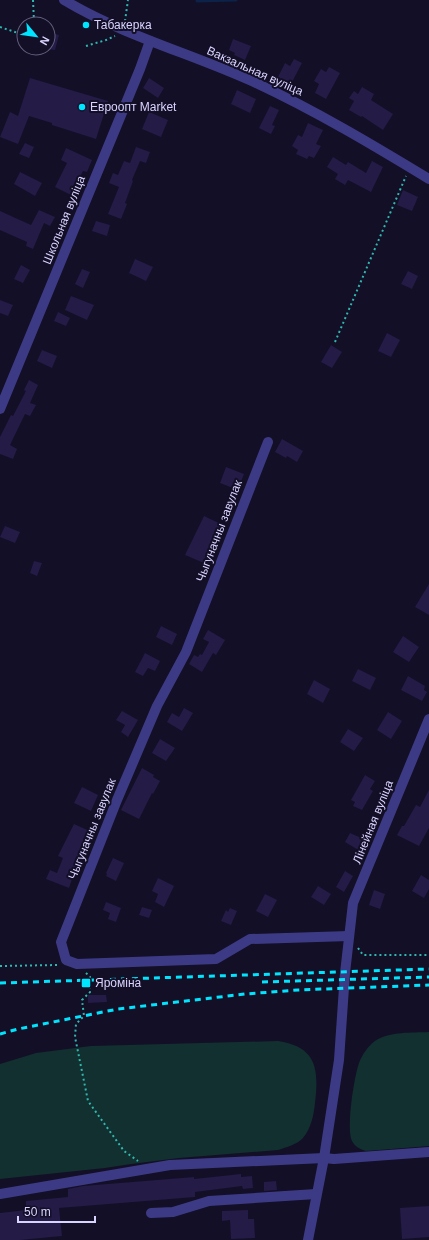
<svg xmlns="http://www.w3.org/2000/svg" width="429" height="1240" viewBox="0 0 429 1240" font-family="Arial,sans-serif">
	<rect width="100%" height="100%" fill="#130f26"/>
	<g fill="#12302f">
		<path d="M429,1032V1146L366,1151C360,1149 355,1147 352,1141C346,1128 354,1077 359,1063C362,1055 368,1046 375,1041C390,1031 412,1033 429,1032Z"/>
		<path d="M278,1041C317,1047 319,1069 315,1103C314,1114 311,1129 303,1138C296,1145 287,1147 278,1150L179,1158L131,1164L105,1168L0,1179V1064L36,1053L91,1046Z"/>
	</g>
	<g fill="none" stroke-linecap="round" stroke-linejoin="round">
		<polyline stroke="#0c2248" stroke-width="3" points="197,1 236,0"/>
	</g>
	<g fill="#241b47">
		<polygon points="48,32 59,35 55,50 48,49"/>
		<polygon points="233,39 251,46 245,60 234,55 235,53 229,50"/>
		<polygon points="294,59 302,63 291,84 278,77 285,63 290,66"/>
		<polygon points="329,67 340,73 326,99 315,93 319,84 314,81 321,69 326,72"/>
		<polygon points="30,78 108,101 96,139 52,125 52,123 29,116 18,144 0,137 10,112 18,116"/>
		<polygon points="149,78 164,88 158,98 143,88"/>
		<polygon points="362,87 374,94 371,100 393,114 383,130 362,116 361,117 349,110 354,101 349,98 354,91 358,94"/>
		<polygon points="237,90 256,99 250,113 231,104"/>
		<polygon points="270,106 279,110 272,125 275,126 271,134 259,128"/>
		<polygon points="149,112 168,120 161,137 142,129"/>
		<polygon points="308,123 323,130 316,144 321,146 314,158 309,156 307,159 296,154 298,150 292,146 298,135 302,137"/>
		<polygon points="25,143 34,147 29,158 19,154"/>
		<polygon points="136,147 150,152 146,163 140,161 132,180 133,181 125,203 127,204 121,219 108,214 119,187 109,183 113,173 118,175 124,161 130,163"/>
		<polygon points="66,148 92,160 87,172 83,171 71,195 55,187 67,163 61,160"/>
		<polygon points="333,157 346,165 348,162 366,173 372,161 383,167 371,192 348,180 345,185 335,179 338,174 327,167"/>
		<polygon points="20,172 42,183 35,196 14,184"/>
		<polygon points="403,190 418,197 412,211 397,205"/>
		<polygon points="39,210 55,217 50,226 44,223 33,249 26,246 27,242 0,230 0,211 31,225"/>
		<polygon points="96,221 110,225 107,236 92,231"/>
		<polygon points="135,259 153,267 146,281 129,273"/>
		<polygon points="21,265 30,270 23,283 14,279"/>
		<polygon points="82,269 90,272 83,288 75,284"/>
		<polygon points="408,271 418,276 412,289 401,284"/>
		<polygon points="71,296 94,305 87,320 65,310"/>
		<polygon points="0,300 13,305 8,316 0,313"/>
		<polygon points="58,312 70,318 66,326 54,321"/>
		<polygon points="387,333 400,340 391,357 378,351"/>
		<polygon points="331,345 342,352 332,368 321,362"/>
		<polygon points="42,350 57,356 52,368 37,361"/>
		<polygon points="29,380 38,385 30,403 36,405 30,416 25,414 10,445 17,449 13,459 0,454 0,437 11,415 13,416 26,391 24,390"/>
		<polygon points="282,439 303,451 297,462 287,456 286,458 275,452"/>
		<polygon points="226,467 244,474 238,490 220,483"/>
		<polygon points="204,516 221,524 204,563 185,555"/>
		<polygon points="5,526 20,532 15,543 0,537"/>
		<polygon points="34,561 42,563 37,576 30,573"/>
		<polygon points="429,584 429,615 415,607"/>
		<polygon points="161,626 177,634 172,645 156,637"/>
		<polygon points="208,630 225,640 216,655 213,653 202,672 189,664 194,655 198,657 200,654 202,655 209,642 203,639"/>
		<polygon points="403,636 419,647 409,662 393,652"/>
		<polygon points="145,653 160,661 155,671 148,668 143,676 135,672"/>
		<polygon points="358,669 376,678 370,690 352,681"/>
		<polygon points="408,676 425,686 424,690 427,692 422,701 401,690"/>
		<polygon points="314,680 330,689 323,703 307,694"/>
		<polygon points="184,708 193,713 182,731 167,722 172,713 179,717"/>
		<polygon points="122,711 138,720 128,737 121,732 125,725 116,720"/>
		<polygon points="388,712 402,721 391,739 377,730"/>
		<polygon points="348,729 363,738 354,751 340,742"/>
		<polygon points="160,739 175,748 166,761 152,753"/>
		<polygon points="142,768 154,775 153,777 160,781 153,794 152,793 139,819 121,810"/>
		<polygon points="365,775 375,781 370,789 373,791 362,810 353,806 355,802 351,800"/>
		<polygon points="82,787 98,795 91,811 74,803"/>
		<polygon points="429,790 429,828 419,846 397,835 402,826 404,826 416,805 420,807"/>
		<polygon points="74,824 94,833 91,841 89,840 71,878 72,879 69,888 46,879 50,870 57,873 63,858 58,856"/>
		<polygon points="350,833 366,840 360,851 345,842"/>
		<polygon points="113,858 124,863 116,881 106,876 107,874 106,873"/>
		<polygon points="345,871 353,876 344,892 336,887"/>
		<polygon points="421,875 429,880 429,889 424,898 412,891"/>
		<polygon points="158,878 174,886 164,907 155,902 158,894 152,891"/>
		<polygon points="318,886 331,894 324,905 311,897"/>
		<polygon points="374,890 385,894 380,909 369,905"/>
		<polygon points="265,894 277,900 268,917 256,911"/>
		<polygon points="106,902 121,908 116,922 108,919 110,913 103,910"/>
		<polygon points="142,907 152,910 149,918 139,915"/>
		<polygon points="230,908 237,911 231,925 221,921 226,910 228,912"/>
		<polygon points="88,995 106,995 107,1002 88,1003"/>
		<polygon points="241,1174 241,1177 252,1176 253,1188 243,1189 242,1186 195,1192 195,1197 59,1208 62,1236 20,1240 0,1240 0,1213 26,1210 26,1201 68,1197 68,1189 83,1186 194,1177 194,1179"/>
		<polygon points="276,1181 277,1190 264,1191 264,1182"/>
		<polygon points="429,1206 429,1237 402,1239 400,1208"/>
		<polygon points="248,1210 248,1219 254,1219 255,1238 231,1239 230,1220 222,1221 222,1211"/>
	</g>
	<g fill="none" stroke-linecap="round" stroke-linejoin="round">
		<g stroke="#2fb8b0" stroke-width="2" stroke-dasharray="2 3" stroke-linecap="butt">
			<polyline points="33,0 34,22 33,24"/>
			<polyline points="125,21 128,0"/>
			<polyline points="0,27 24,35"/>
			<polyline points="86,46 106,40 115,36"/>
			<polyline points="335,342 406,176"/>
			<polyline points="358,948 363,955 429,955"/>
			<polyline points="0,966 59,965"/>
			<polyline points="86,973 90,977 90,992 82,1000 84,1016 76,1024 75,1037 88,1101 124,1151 138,1161"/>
		</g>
		<g stroke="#3d3a85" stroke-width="10">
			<path d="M64,0C124,36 193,54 256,83C316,111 373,145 429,179"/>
			<polyline points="0,409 140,69 150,41"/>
			<polyline points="268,442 186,652 157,706 117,800 61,942 66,960 77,964 216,959 250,939 349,936"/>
			<polyline points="0,1194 170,1165 324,1158 334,1159 429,1152"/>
			<polyline points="151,1213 173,1212 209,1201 316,1194"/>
			<polyline points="308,1240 324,1158 339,1060 345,973 353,903 429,719"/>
		</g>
		<g stroke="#00e5ff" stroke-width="3" stroke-dasharray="6 5" stroke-linecap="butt">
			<polyline points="262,982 429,977"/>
			<polyline points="0,983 429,969"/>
			<polyline points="0,1034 18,1029 118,1009 245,994 298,990 429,985"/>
		</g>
	</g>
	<g fill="#00e5ff" stroke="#130f26" stroke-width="1.5">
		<circle cx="86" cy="25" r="4"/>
		<circle cx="82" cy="107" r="4"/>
		<rect x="81" y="978" width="10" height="10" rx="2"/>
	</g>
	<g text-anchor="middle" stroke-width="4" stroke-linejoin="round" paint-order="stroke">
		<g font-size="12" fill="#d9d4ff" stroke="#130f26" text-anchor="start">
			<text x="94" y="29">Табакерка</text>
			<text x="90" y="111">Евроопт Market</text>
			<text x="95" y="987">Яроміна</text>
		</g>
		<g font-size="12" fill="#d9d4ff" stroke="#130f26">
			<text transform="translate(255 71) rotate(24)" y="4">Вакзальная вуліца</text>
			<text transform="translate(64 220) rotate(-68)" y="4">Школьная вуліца</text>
			<text transform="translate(219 531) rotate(-69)" y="4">Чыгуначны завулак</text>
			<text transform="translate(373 822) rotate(-68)" y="4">Лінейная вуліца</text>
			<text transform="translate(92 829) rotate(-68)" y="4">Чыгуначны завулак</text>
		</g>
	</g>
	<g transform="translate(36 36) rotate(119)"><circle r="19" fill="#130f26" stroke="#625e7d"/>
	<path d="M0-3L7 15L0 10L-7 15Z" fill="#00e5ff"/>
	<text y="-6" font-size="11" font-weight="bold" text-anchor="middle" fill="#d9d4ff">N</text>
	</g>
	<path d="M18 1216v6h77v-6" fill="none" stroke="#d9d4ff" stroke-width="2"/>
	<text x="24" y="1216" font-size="12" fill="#d9d4ff" stroke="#130f26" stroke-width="3" paint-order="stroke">50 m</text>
</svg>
